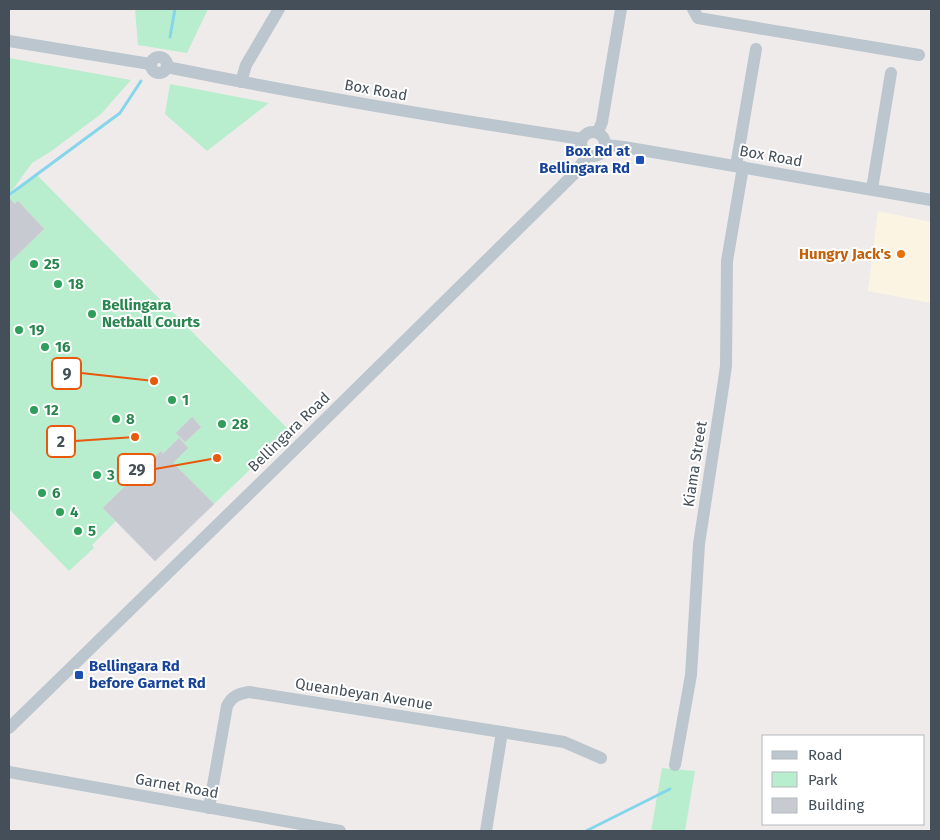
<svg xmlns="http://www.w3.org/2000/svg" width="940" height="840" viewBox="0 0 940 840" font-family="'Fira Sans',sans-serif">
	<rect width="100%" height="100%" fill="#efebeb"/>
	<polygon fill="#fbf4e3" points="878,211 931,222 931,303 868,291"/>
	<g fill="#b8eecd">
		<polygon points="135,9 208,9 187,53 138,45"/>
		<polygon points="9,58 131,80 101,114 50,152 32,163 9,195"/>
		<polygon points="170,84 269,103 207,151 165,114"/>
		<polygon points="36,174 290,431 214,504 161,452 103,508 116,521 92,545 94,548 69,571 9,509 9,198"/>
		<polygon points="662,768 695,771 685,831 651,831"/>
	</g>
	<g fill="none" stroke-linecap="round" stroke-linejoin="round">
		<g stroke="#85d6eb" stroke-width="3">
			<polyline points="170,37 175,9"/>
			<polyline points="9,195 120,113 141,81"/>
			<polyline points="586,831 670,789"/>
		</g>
	</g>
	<g fill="#c8cad1" stroke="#cfd2d8">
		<polygon points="9,198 15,204 18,201 44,229 9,263"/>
		<polygon points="192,417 201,427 185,442 176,433"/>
		<polygon points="179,438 188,448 173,463 214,504 155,561 103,508 161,451 163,454"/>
	</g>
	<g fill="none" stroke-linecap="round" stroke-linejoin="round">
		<g stroke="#bcc6ce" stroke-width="12">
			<polyline points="693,9 698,18 919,55"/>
			<polyline points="9,41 150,64"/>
			<circle cx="159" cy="65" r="8"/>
			<path d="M167,67C304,95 443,118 582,139"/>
			<polyline points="241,82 246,65 279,9"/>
			<circle cx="593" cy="144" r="12"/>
			<polyline points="598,132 602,122 606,98 621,9"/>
			<polyline points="606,145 624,147 931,200"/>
			<polyline points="736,166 756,49"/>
			<polyline points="872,189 891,73"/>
			<polyline points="9,728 290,454 574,174 588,155"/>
			<polyline points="675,765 691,675 699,544 723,387 726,366 727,261 743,167"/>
			<polyline points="9,772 340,831"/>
			<path d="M209,808L227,706C232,696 238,694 249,692L564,742L601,758"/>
			<polyline points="486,831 502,732"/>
		</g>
	</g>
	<g fill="#1a4fb4" stroke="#fff" stroke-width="2">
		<rect x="635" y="155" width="10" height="10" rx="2.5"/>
		<rect x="74" y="670" width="10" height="10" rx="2.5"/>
	</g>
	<circle fill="#e8710a" stroke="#fff" stroke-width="2" cx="901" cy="254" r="5"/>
	<g fill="#2e9e5b" stroke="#fff" stroke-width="2">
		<circle cx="34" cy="264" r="5"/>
		<circle cx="58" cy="284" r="5"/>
		<circle cx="92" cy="314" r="5"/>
		<circle cx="19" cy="330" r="5"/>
		<circle cx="45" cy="347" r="5"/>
		<circle cx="172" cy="400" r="5"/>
		<circle cx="34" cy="410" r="5"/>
		<circle cx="116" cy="419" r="5"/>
		<circle cx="222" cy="424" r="5"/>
		<circle cx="97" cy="475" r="5"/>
		<circle cx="42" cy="493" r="5"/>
		<circle cx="60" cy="512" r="5"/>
		<circle cx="78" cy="531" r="5"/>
	</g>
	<g text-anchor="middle" stroke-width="4" stroke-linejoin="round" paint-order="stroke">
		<g font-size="15" fill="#444f59" stroke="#fff">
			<text transform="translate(376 90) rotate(10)" y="5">Box Road</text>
			<text transform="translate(771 156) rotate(10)" y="5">Box Road</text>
			<text transform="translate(289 432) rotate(-44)" y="5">Bellingara Road</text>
			<text transform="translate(695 464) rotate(-81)" y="5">Kiama Street</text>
			<text transform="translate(364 694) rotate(9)" y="5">Queanbeyan Avenue</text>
			<text transform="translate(177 786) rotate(10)" y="5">Garnet Road</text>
		</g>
		<g font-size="15" font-weight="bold" fill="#164399" stroke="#fff" text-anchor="end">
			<text x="630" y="156">Box Rd at<tspan x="630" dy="17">Bellingara Rd</tspan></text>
			<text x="89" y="671" text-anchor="start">Bellingara Rd<tspan x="89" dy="17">before Garnet Rd</tspan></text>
		</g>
		<g font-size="15" font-weight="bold" fill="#c56008" stroke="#fff" text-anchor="end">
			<text x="891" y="259">Hungry Jack's</text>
		</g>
		<g font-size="15" font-weight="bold" fill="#27864d" stroke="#fff" text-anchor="start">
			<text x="44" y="269">25</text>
			<text x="68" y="289">18</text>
			<text x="102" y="310">Bellingara<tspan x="102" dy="17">Netball Courts</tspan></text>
			<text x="29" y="335">19</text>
			<text x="55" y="352">16</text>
			<text x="182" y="405">1</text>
			<text x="44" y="415">12</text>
			<text x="126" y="424">8</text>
			<text x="232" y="429">28</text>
			<text x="107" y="480">3</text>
			<text x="52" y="498">6</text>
			<text x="70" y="517">4</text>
			<text x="88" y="536">5</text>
		</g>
	</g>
	<path fill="none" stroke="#e8590c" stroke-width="2" d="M154 381L81 373M135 437L75 441M217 458L155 469"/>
	<g fill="#e8590c" stroke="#fff" stroke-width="2">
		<circle cx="154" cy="381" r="5"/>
		<circle cx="135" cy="437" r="5"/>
		<circle cx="217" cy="458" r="5"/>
	</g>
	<g fill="#fff" stroke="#e8590c" stroke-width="2">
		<rect x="52" y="358" width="29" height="31" rx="5"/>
		<rect x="47" y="426" width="28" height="31" rx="5"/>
		<rect x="118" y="454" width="37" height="31" rx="5"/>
	</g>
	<g font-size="16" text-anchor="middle" font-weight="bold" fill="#444f59">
		<text x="67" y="379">9</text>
		<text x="61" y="447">2</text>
		<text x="137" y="475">29</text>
	</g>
	<rect width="940" height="840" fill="none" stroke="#444f59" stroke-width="20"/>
	<rect x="762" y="735" width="162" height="90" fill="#ffffff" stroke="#b4b9bd"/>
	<rect x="772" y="751" width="25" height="8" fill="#bcc6ce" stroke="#b4b9bd"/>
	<text x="808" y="760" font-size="15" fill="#444f59">Road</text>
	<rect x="772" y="772" width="25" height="15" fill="#b8eecd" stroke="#b4b9bd"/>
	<text x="808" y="785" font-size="15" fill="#444f59">Park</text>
	<rect x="772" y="798" width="25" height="15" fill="#c8cad1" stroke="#b4b9bd"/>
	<text x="808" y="810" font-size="15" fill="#444f59">Building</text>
</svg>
